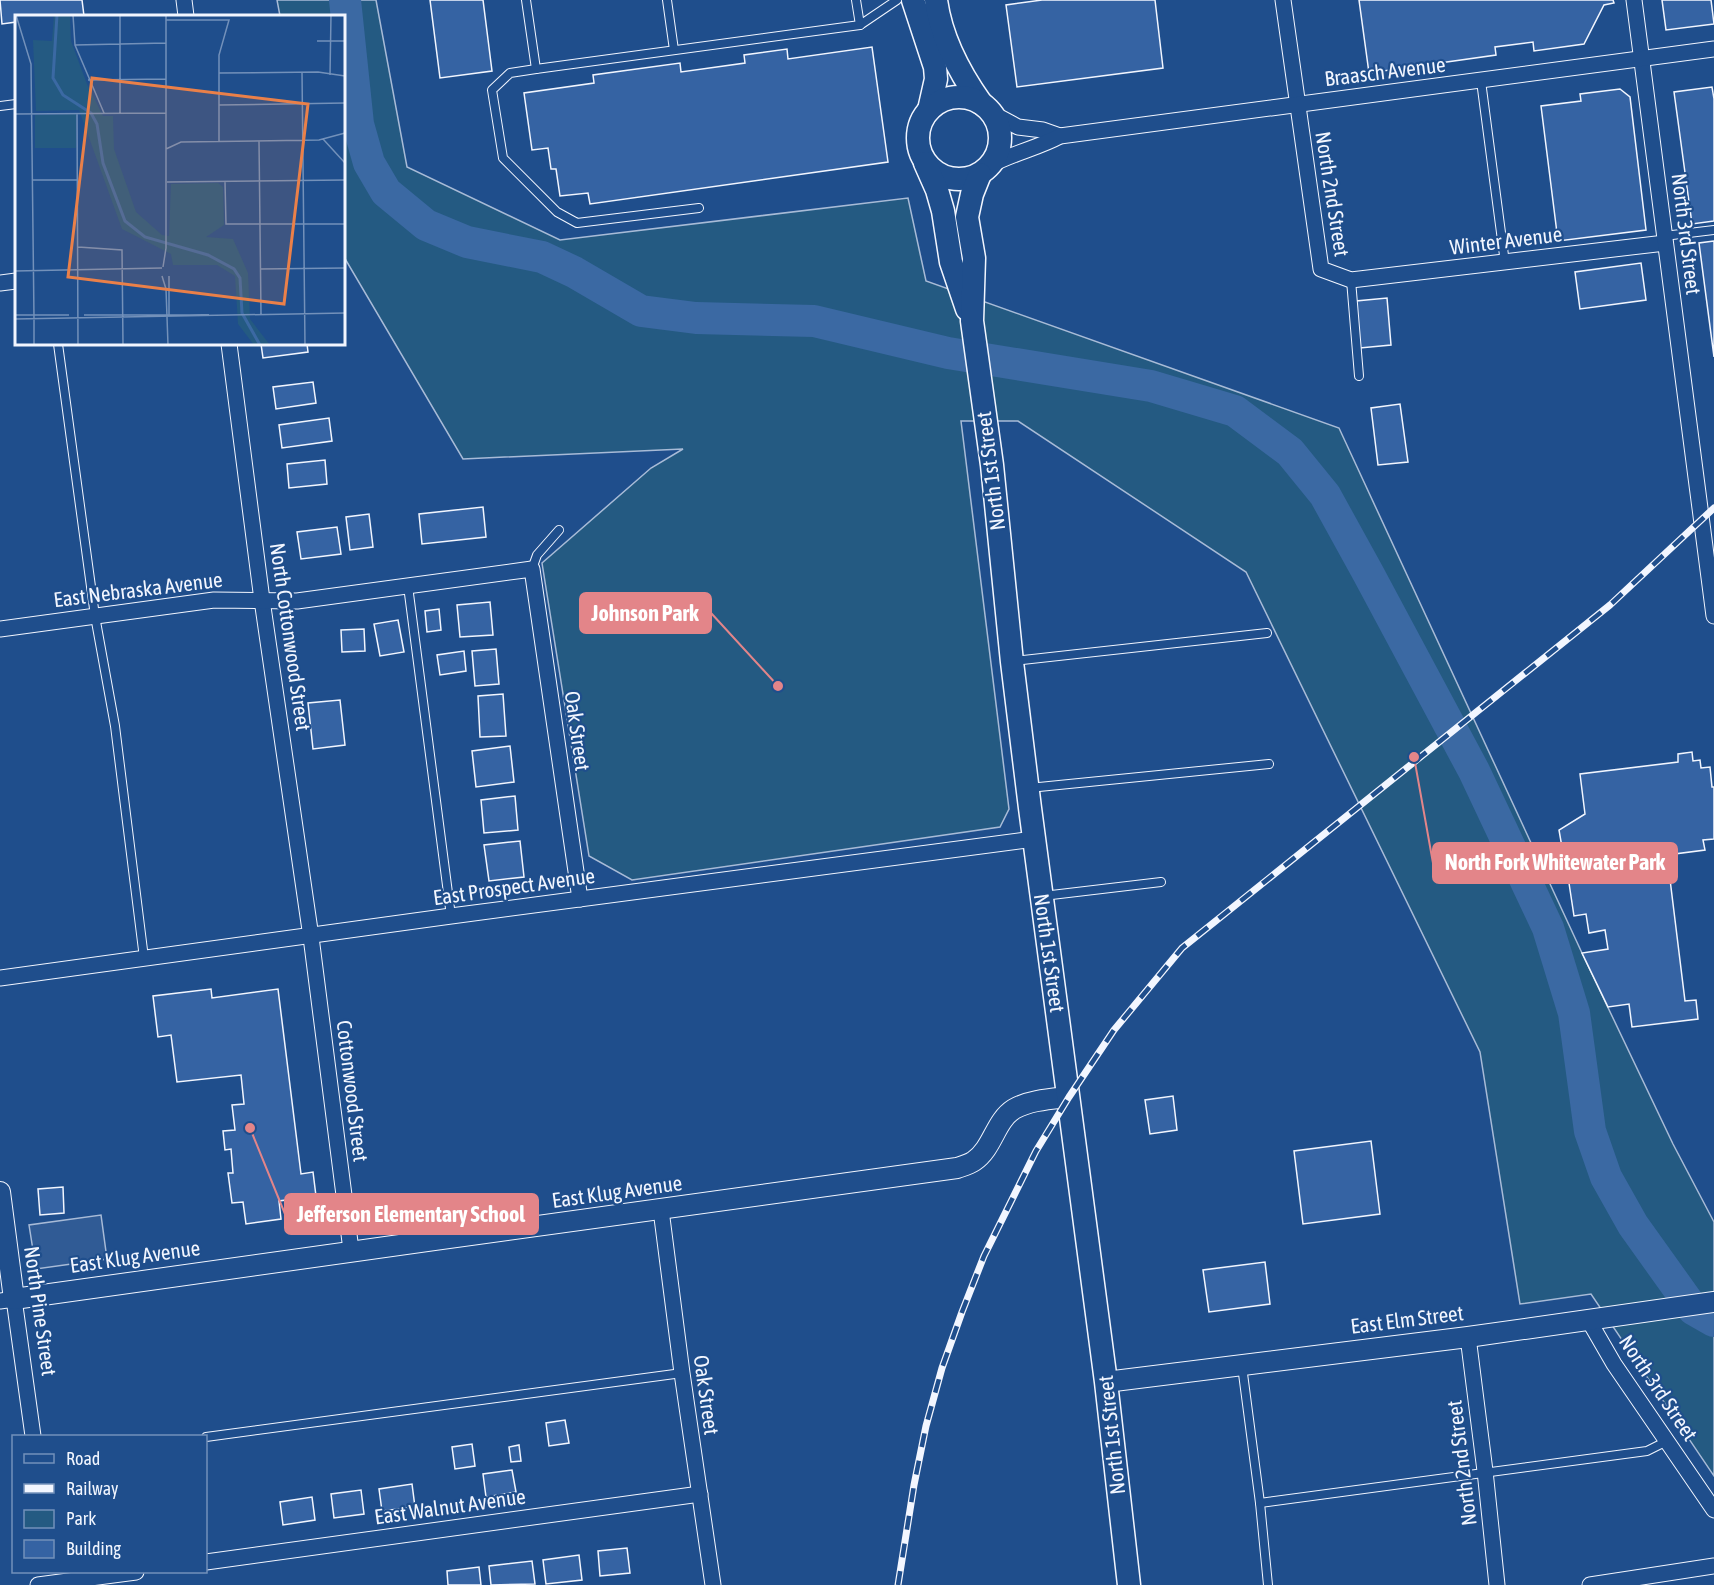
<svg xmlns="http://www.w3.org/2000/svg" width="1714" height="1585" viewBox="0 0 1714 1585" font-family="'Asap Condensed',sans-serif">
	<rect width="100%" height="100%" fill="#1f4e8c"/>
	<polygon fill="#245a82" stroke="#a8bbd7" stroke-width="1.5" points="277,0 376,0 407,167 560,240 908,198 926,281 1339,428 1582,953 1673,1144 1714,1222 1714,1476 1591,1294 1520,1304 1480,1052 1246,572 1018,421 961,421 1009,809 1000,827 632,880 589,856 542,563 651,468 683,449 463,459 344,257 344,16 280,16"/>
	<polygon fill="#305b95" stroke="#a8bbd7" stroke-width="1.5" points="101,1215 107,1259 36,1269 29,1225"/>
	<g fill="none" stroke-linecap="round" stroke-linejoin="round">
		<polyline stroke="#3b69a3" stroke-width="32" points="345,0 358,124 369,163 386,192 426,225 467,242 542,257 574,272 641,311 696,318 814,321 948,353 1151,386 1235,411 1290,452 1325,495 1368,573 1474,771 1548,928 1574,1013 1590,1131 1606,1177 1633,1225 1693,1309 1714,1321"/>
	</g>
	<g fill="#3563a3" stroke="#f2f6ff" stroke-width="1.5">
		<polygon points="0,0 82,0 84,16 16,16 16,22 2,24"/>
		<polygon points="430,0 483,0 492,71 440,78"/>
		<polygon points="1042,0 1155,0 1163,68 1017,87 1006,5"/>
		<polygon points="1359,0 1613,0 1614,3 1604,5 1584,44 1534,51 1533,42 1495,47 1496,55 1369,73"/>
		<polygon points="1662,0 1711,0 1714,24 1666,30"/>
		<polygon points="872,47 888,162 590,204 588,193 560,196 556,169 551,169 548,148 532,150 524,93 594,83 593,75 680,63 681,72 745,63 744,55 787,49 788,59"/>
		<polygon points="1712,87 1714,99 1714,221 1692,224 1674,92"/>
		<polygon points="1620,89 1630,97 1646,230 1558,241 1541,106 1581,101 1580,94"/>
		<polygon points="1714,241 1714,357 1699,243"/>
		<polygon points="1641,263 1646,300 1580,309 1575,272"/>
		<polygon points="1387,298 1391,345 1360,348 1356,301"/>
		<polygon points="261,344 307,344 308,352 263,358"/>
		<polygon points="313,382 316,403 276,409 273,387"/>
		<polygon points="1400,404 1408,462 1378,465 1371,408"/>
		<polygon points="329,418 332,441 282,448 279,425"/>
		<polygon points="325,460 327,484 289,488 287,464"/>
		<polygon points="483,507 486,537 422,544 419,514"/>
		<polygon points="369,514 373,547 350,550 346,517"/>
		<polygon points="337,527 341,554 301,559 297,532"/>
		<polygon points="490,602 493,635 460,637 457,605"/>
		<polygon points="439,609 441,630 427,632 425,611"/>
		<polygon points="398,620 404,652 380,656 374,624"/>
		<polygon points="364,629 365,651 342,652 341,630"/>
		<polygon points="496,649 499,684 475,686 472,651"/>
		<polygon points="464,651 466,671 440,675 437,655"/>
		<polygon points="503,694 506,736 480,737 478,696"/>
		<polygon points="340,700 345,745 313,749 308,703"/>
		<polygon points="510,746 514,782 476,787 472,751"/>
		<polygon points="1692,752 1693,761 1700,760 1701,768 1710,767 1712,787 1714,787 1714,839 1703,840 1705,850 1667,855 1685,1001 1696,1000 1698,1019 1632,1027 1629,1004 1608,1007 1582,953 1608,949 1605,930 1589,933 1586,914 1574,916 1567,870 1588,867 1585,850 1563,853 1559,830 1585,814 1580,774 1678,762 1678,754"/>
		<polygon points="515,796 518,830 484,833 481,800"/>
		<polygon points="520,841 524,877 489,881 484,845"/>
		<polygon points="211,989 212,998 278,989 301,1174 313,1172 316,1196 279,1201 281,1219 246,1224 243,1202 232,1203 228,1173 233,1173 231,1149 225,1150 223,1131 235,1130 232,1105 244,1104 241,1075 177,1082 171,1035 158,1037 153,996"/>
		<polygon points="1173,1096 1177,1130 1150,1134 1145,1100"/>
		<polygon points="1371,1141 1380,1214 1303,1224 1294,1151"/>
		<polygon points="63,1187 64,1213 40,1215 38,1189"/>
		<polygon points="1265,1262 1270,1304 1209,1312 1203,1270"/>
		<polygon points="565,1420 569,1443 549,1446 546,1423"/>
		<polygon points="472,1444 475,1466 455,1469 452,1447"/>
		<polygon points="519,1445 521,1461 511,1462 509,1447"/>
		<polygon points="512,1470 516,1492 486,1497 483,1474"/>
		<polygon points="412,1484 415,1507 382,1511 379,1489"/>
		<polygon points="361,1490 364,1514 334,1518 331,1494"/>
		<polygon points="312,1497 315,1520 283,1525 280,1502"/>
		<polygon points="627,1548 630,1573 600,1576 598,1551"/>
		<polygon points="579,1555 582,1580 546,1584 543,1560"/>
		<polygon points="532,1561 535,1584 491,1585 489,1566"/>
		<polygon points="479,1567 481,1585 448,1585 447,1571"/>
	</g>
	<g fill="none" stroke-linecap="round" stroke-linejoin="round">
		<g stroke="#f2f6ff" stroke-width="10">
			<g id="service">
				<polyline points="526,0 536,69 860,25 897,0"/>
				<polyline points="667,0 674,50"/>
				<polyline points="856,0 860,25"/>
				<polyline points="536,69 510,73 492,90 503,158 557,212 577,223 699,208"/>
				<polyline points="1481,81 1505,263"/>
				<polyline points="0,106 16,104"/>
				<polyline points="1664,236 1714,230"/>
				<polyline points="1351,280 1359,376"/>
				<polyline points="58,344 95,616 115,726 144,958"/>
				<polyline points="532,569 537,555 559,530"/>
				<polyline points="408,586 451,916"/>
				<polyline points="1013,661 1267,633"/>
				<polyline points="1029,788 1269,764"/>
				<polyline points="1043,896 1161,882"/>
				<polyline points="1242,1366 1260,1503 1268,1585"/>
				<polyline points="206,1437 682,1373"/>
				<polyline points="1260,1503 1647,1451 1667,1441"/>
			</g>
		</g>
		<g stroke="#f2f6ff" stroke-width="17">
			<g id="minor">
				<polyline points="184,0 186,16"/>
				<polyline points="1283,0 1321,269 1351,280 1665,243"/>
				<polyline points="1634,0 1714,616"/>
				<polyline points="992,113 1018,127 1043,130 1060,136"/>
				<path d="M991,165C1013,153 1038,148 1060,136L1714,49"/>
				<polyline points="0,283 16,281"/>
				<polyline points="229,344 262,600 311,937 351,1250"/>
				<polyline points="0,629 214,600 297,601 532,569 580,899"/>
				<polyline points="0,978 451,916 1034,839"/>
				<polyline points="661,1210 682,1373 713,1585"/>
				<polyline points="0,1301 14,1299 33,1436"/>
				<polyline points="1588,1319 1614,1364 1714,1510"/>
				<polyline points="1468,1337 1485,1471 1497,1585"/>
				<polyline points="206,1562 700,1494"/>
				<polyline points="38,1585 136,1572"/>
				<polyline points="1590,1585 1714,1566"/>
			</g>
		</g>
		<g stroke="#f2f6ff" stroke-width="22">
			<g id="tertiary">
				<path d="M0,1192L14,1299C328,1254 643,1212 957,1168C963,1166 970,1164 974,1161C993,1148 995,1121 1014,1109C1030,1100 1051,1099 1069,1097"/>
				<polyline points="1106,1382 1468,1337 1714,1302"/>
			</g>
		</g>
		<g stroke="#f2f6ff" stroke-width="25">
			<g id="secondary">
				<polyline points="913,0 935,67 936,79 929,110"/>
				<path d="M936,0C941,38 959,72 981,103"/>
				<circle cx="959" cy="138" r="41"/>
				<polyline points="925,163 937,190 943,211 951,262 967,309"/>
				<polyline points="980,174 972,194 967,217 974,258 972,321 992,465 1012,662 1030,808 1106,1382 1129,1585"/>
			</g>
		</g>
		<use href="#service" stroke="#1f4e8c" stroke-width="8"/>
		<use href="#minor" stroke="#1f4e8c" stroke-width="15"/>
		<use href="#tertiary" stroke="#1f4e8c" stroke-width="20"/>
		<use href="#secondary" stroke="#1f4e8c" stroke-width="22"/>
		<g stroke="#f2f6ff" stroke-width="7">
			<polyline id="rail" points="898,1585 914,1485 926,1426 942,1368 962,1312 984,1256 1036,1151 1069,1097 1114,1030 1182,948 1610,605 1714,508"/>
		</g>
		<use href="#rail" stroke="#1f4e8c" stroke-width="4.5" stroke-dasharray="14" stroke-linecap="butt"/>
	</g>
	<g text-anchor="middle" stroke-width="4.5" stroke-linejoin="round" paint-order="stroke">
		<g font-size="21" fill="#f2f6ff" stroke="#1f4e8c">
			<text transform="translate(1385 72) rotate(-7)" y="7">Braasch Avenue</text>
			<text transform="translate(1332 194) rotate(81)" y="7">North 2nd Street</text>
			<text transform="translate(1686 234) rotate(83)" y="7">North 3rd Street</text>
			<text transform="translate(1506 241) rotate(-7)" y="7">Winter Avenue</text>
			<text transform="translate(991 471) rotate(-97)" y="7">North 1st Street</text>
			<text transform="translate(138 590) rotate(-7)" y="7">East Nebraska Avenue</text>
			<text transform="translate(290 637) rotate(82)" y="7">North Cottonwood Street</text>
			<text transform="translate(577 731) rotate(82)" y="7">Oak Street</text>
			<text transform="translate(514 887) rotate(-8)" y="7">East Prospect Avenue</text>
			<text transform="translate(1049 953) rotate(82)" y="7">North 1st Street</text>
			<text transform="translate(352 1091) rotate(83)" y="7">Cottonwood Street</text>
			<text transform="translate(617 1192) rotate(-8)" y="7">East Klug Avenue</text>
			<text transform="translate(135 1257) rotate(-8)" y="7">East Klug Avenue</text>
			<text transform="translate(40 1311) rotate(82)" y="7">North Pine Street</text>
			<text transform="translate(1407 1320) rotate(-7)" y="7">East Elm Street</text>
			<text transform="translate(1658 1388) rotate(56)" y="7">North 3rd Street</text>
			<text transform="translate(706 1395) rotate(82)" y="7">Oak Street</text>
			<text transform="translate(1112 1435) rotate(-96)" y="7">North 1st Street</text>
			<text transform="translate(1462 1463) rotate(-97)" y="7">North 2nd Street</text>
			<text transform="translate(450 1507) rotate(-8)" y="7">East Walnut Avenue</text>
		</g>
	</g>
	<g transform="translate(15 15)">
		<rect width="330" height="330" fill="#1f4e8c"/>
		<path d="M39,0H55L56,26L72,69L88,101H98L99,134L121,197L147,220L154,221L156,169L203,168L208,172L209,210L191,222L218,224L233,258L235,304L255,330H239L223,309L220,261L202,250H158L156,239L107,214L64,95L21,96L18,25L37,26ZM61,99V133H20V100Z" fill="#245a82"/>
		<path fill="none" stroke="#3b69a3" stroke-width="3" d="M42,0L38,63L48,80L76,98L82,109L88,148L110,206L130,222L193,240L219,254L225,263L227,298L245,330"/>
		<path fill="none" stroke="#7391ba" stroke-width="1.5" d="M1,0L16,49L19,303M58,0L60,30L89,98M105,0V98M151,5H214L204,40V126M302,26H330M60,30L151,28M287,57L290,330M204,58L303,57L330,61M315,60L316,0M73,65L151,64M204,90L330,88M0,99L151,98M62,99L63,330M308,124L330,148M244,126L246,299M151,134L166,127L304,125L330,118M17,165H63M152,167L330,165M210,167L211,209H330M63,232L107,235L108,330M148,252L151,233V0M245,254L330,253M0,256L147,253M147,261L151,274L153,330M154,261V300M0,300H54M69,300H194M0,304L330,298M19,304V330"/>
		<path fill="#ea8049" fill-opacity="0.15" stroke="#ea8049" stroke-width="3" d="M77,63L293,89L269,289L53,262Z"/>
		<rect width="330" height="330" fill="none" stroke="#f2f6ff" stroke-width="3"/>
	</g>
	<path fill="none" stroke="#e38589" stroke-width="2" d="M778 686L711 613M1414 757L1433 863M250 1128L285 1214"/>
	<g fill="#e38589" stroke="#1f4e8c" stroke-width="2">
		<circle cx="778" cy="686" r="6"/>
		<circle cx="1414" cy="757" r="6"/>
		<circle cx="250" cy="1128" r="6"/>
	</g>
	<g fill="#e38589" stroke="#e38589" stroke-width="2">
		<rect x="580" y="593" width="131" height="40" rx="6"/>
		<rect x="1433" y="843" width="244" height="40" rx="6"/>
		<rect x="285" y="1194" width="253" height="40" rx="6"/>
	</g>
	<g font-size="22" text-anchor="middle" font-weight="bold" fill="#fff">
		<text x="645" y="621">Johnson Park</text>
		<text x="1555" y="870">North Fork Whitewater Park</text>
		<text x="411" y="1222">Jefferson Elementary School</text>
	</g>
	<rect x="12" y="1435" width="195" height="138" fill="#1f4e8c" stroke="#7391ba" stroke-width="1.5"/>
	<rect x="24" y="1454" width="30" height="9" fill="#1f4e8c" stroke="#7391ba" stroke-width="1.5"/>
	<text x="66" y="1465" font-size="18" fill="#f2f6ff">Road</text>
	<rect x="24" y="1484" width="30" height="9" fill="#f2f6ff" stroke="#7391ba" stroke-width="1.5"/>
	<text x="66" y="1495" font-size="18" fill="#f2f6ff">Railway</text>
	<rect x="24" y="1510" width="30" height="18" fill="#245a82" stroke="#7391ba" stroke-width="1.5"/>
	<text x="66" y="1525" font-size="18" fill="#f2f6ff">Park</text>
	<rect x="24" y="1540" width="30" height="18" fill="#3563a3" stroke="#7391ba" stroke-width="1.5"/>
	<text x="66" y="1555" font-size="18" fill="#f2f6ff">Building</text>
</svg>
